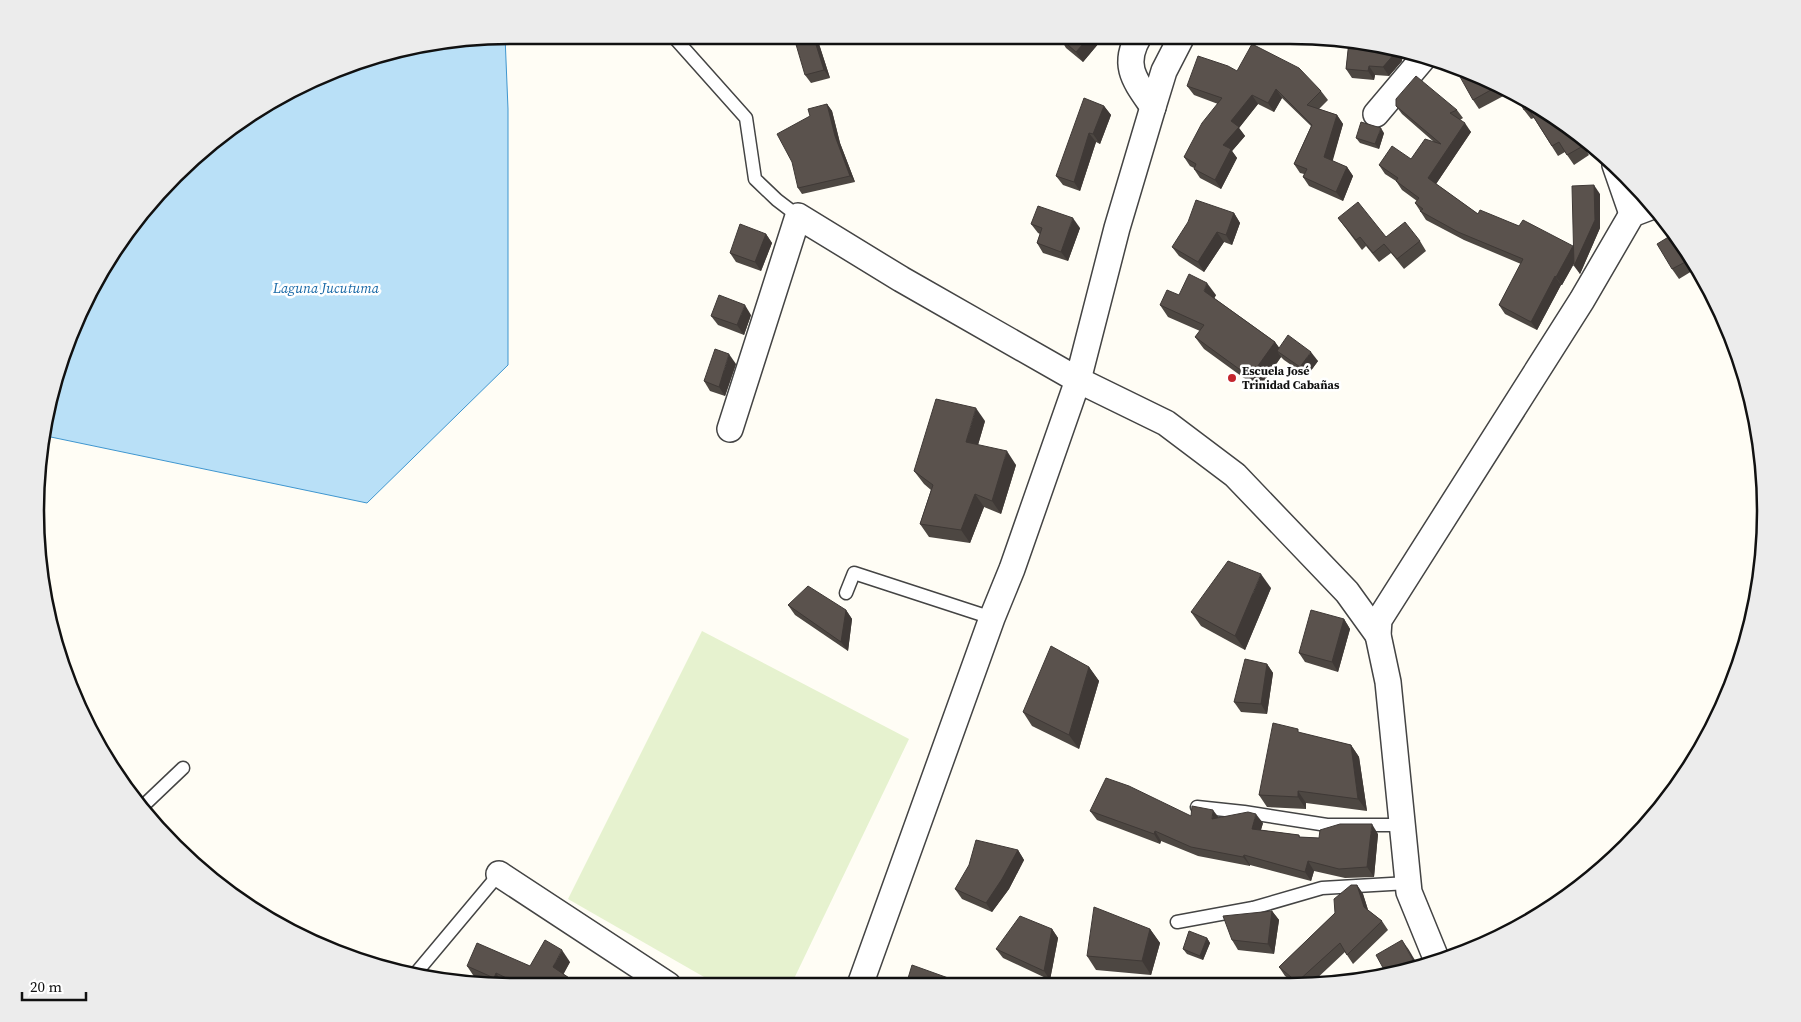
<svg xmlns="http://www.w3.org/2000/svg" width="1801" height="1022" viewBox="0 0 1801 1022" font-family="'Source Serif 4',serif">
	<rect width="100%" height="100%" fill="#fffdf5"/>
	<polygon fill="#e6f2cf" points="702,631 909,739 791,985 718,985 568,899"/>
	<polygon fill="#b9e0f7" stroke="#3f96cf" points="505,36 508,109 508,365 367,503 46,436 51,388 115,246 221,133 358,60"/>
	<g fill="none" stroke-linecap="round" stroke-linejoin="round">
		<g stroke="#444" stroke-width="15">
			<g id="service">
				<polyline points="672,35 746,118 755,179 777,200 798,216"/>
				<polyline points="846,593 854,573 992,618"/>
				<polyline points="142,807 183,768"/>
				<polyline points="1197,807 1244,812 1327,825 1402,825"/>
				<polyline points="1177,922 1253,908 1322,888 1408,883"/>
				<polyline points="416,973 499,874"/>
			</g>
		</g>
		<g stroke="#444" stroke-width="28">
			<g id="minor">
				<path d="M1139,36C1121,66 1136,82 1153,107"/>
				<polyline points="1376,114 1425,56"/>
				<polyline points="1615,165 1632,214"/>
				<polyline points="730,429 798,216 901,279 1078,380 1166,423 1235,475 1347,592 1378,635"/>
				<polyline points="499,874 668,985"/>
				<polyline points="1438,963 1409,892 1388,682 1378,635 1379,620 1582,300 1632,214 1653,206"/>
				<polyline points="860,985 992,618 1012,569 1078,380 1117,228 1153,107 1164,71 1182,36"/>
			</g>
		</g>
		<use href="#service" stroke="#fff" stroke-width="12"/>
		<use href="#minor" stroke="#fff" stroke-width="25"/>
	</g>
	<g fill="#4d4742">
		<polygon points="1062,36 1104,36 1104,37 1083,62 1066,48 1060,38"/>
		<polygon points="1259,36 1278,36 1264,43"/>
		<polygon points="816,40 819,44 830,78 811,83 805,75"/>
		<polygon points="1349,41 1403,50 1402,61 1389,76 1375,75 1374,80 1352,78 1346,69"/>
		<polygon points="1237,71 1321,91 1328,100 1319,109 1337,115 1343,124 1332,161 1347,167 1353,176 1343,201 1309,186 1303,177 1304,174 1300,173 1294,164 1311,126 1282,98 1274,112 1258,104 1239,128 1245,136 1232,151 1237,158 1221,189 1200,178 1194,169 1194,168 1190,166 1184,157 1218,104 1194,95 1187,86"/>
		<polygon points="1464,72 1511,92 1479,109 1473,100"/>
		<polygon points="1528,99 1585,140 1581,142 1589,155 1574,165 1565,152 1558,156 1534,118 1531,119 1524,110"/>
		<polygon points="827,104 832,111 840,143 855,182 802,194 798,188 810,116"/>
		<polygon points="1104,106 1111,115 1100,144 1096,142 1080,191 1063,185 1056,176"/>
		<polygon points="1396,106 1457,110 1463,118 1460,120 1471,132 1436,184 1478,214 1519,226 1574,247 1600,194 1600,228 1580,274 1574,263 1562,285 1561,285 1537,330 1505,314 1499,305 1521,264 1464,240 1426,220 1415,203 1417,201 1402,190 1396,181 1385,174 1379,165 1411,159 1434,142 1402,114"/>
		<polygon points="1384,133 1379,149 1360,143 1356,138"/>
		<polygon points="1234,213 1240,223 1232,245 1224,242 1204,272 1179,256 1172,247"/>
		<polygon points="1338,218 1386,237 1420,241 1426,251 1404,269 1391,253 1379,262 1366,246 1362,250"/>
		<polygon points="1031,224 1080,228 1068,261 1043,253 1037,243 1040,234 1038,233"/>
		<polygon points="1675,233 1697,268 1679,279 1672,269"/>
		<polygon points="766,234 772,243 761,271 736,262 730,253"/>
		<polygon points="1179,295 1216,295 1214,298 1275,342 1279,348 1318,361 1307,376 1284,360 1281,357 1259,389 1204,349 1195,337 1200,331 1168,317 1160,305"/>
		<polygon points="751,315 744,335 718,325 711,316"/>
		<polygon points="736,364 725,396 710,391 704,381"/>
		<polygon points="985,421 978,445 1016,465 1001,514 984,507 970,543 929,537 920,524 931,490 924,484 914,471"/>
		<polygon points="1271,588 1245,650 1201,626 1191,612"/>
		<polygon points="788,605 846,610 852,619 848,651 795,615"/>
		<polygon points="1344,619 1350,629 1338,672 1305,662 1299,653"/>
		<polygon points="1267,664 1273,673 1267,714 1241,712 1234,702"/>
		<polygon points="1089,667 1099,681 1079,749 1032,726 1023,712"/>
		<polygon points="1301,733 1351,745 1359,757 1367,811 1306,803 1306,809 1267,807 1259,795"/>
		<polygon points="1090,811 1191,816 1219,818 1263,823 1261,830 1299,835 1300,837 1319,838 1378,834 1374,877 1345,878 1314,871 1311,881 1250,865 1250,866 1198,856 1161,841 1160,844 1097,820"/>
		<polygon points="1018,850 1024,860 1009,889 992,912 962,899 955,889"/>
		<polygon points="1357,885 1363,894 1368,910 1382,921 1388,930 1353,964 1345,952 1312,983 1295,983 1285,976 1279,967 1335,913"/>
		<polygon points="1272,911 1279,920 1274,954 1238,950 1232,940"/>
		<polygon points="1052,929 1058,938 1050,980 1003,958 996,949"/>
		<polygon points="1150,929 1160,943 1151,975 1096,970 1087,956"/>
		<polygon points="1207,938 1210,943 1203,960 1187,954 1183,949"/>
		<polygon points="570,962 563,974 581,986 506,986 504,985 504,986 494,986 475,978 467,966 530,966"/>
	</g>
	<g fill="#3f3936">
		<polygon points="811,35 815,35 816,40 819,44 830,78 824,70"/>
		<polygon points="1090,36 1104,36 1104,37 1083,62 1076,52"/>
		<polygon points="1396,48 1403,50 1402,61 1389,76 1383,67"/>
		<polygon points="1369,66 1375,75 1374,80 1368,71"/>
		<polygon points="1276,89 1282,98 1274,112 1268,103"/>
		<polygon points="1252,95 1258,104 1239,128 1245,136 1232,151 1237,158 1221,189 1215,180 1223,145 1231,121"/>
		<polygon points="827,104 832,111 840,143 855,182 850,176 835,136"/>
		<polygon points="1104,106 1111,115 1100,144 1093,134"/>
		<polygon points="1337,115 1343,124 1331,167 1324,157"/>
		<polygon points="1465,123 1471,132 1434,187 1428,178"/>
		<polygon points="1381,128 1384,133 1379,149 1375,144"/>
		<polygon points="1089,133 1096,142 1080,191 1074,182"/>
		<polygon points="1347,167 1353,176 1343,201 1336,192"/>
		<polygon points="1594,185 1600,194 1600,228 1580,274 1574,266"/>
		<polygon points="1234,213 1240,223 1232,245 1226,235"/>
		<polygon points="1073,218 1080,228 1068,261 1061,252"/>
		<polygon points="1217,232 1224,242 1204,272 1198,262"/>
		<polygon points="766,234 772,243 761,271 755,262"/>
		<polygon points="1573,246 1579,255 1562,285 1556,277"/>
		<polygon points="1555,276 1561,285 1537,330 1531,322"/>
		<polygon points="1207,283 1216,295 1212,303 1204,291"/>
		<polygon points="745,305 751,315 744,335 737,325"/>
		<polygon points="1275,342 1284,354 1277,351 1281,357 1259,389 1250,377"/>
		<polygon points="1311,352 1318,361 1307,376 1300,367"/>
		<polygon points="729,354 736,364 725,396 719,387"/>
		<polygon points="976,408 985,421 975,455 966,442"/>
		<polygon points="1007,451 1016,465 1001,514 992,501"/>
		<polygon points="975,494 984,507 970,543 961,530"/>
		<polygon points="1261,574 1271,588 1245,650 1235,636"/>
		<polygon points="846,610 852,619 848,651 841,642"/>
		<polygon points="1344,619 1350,629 1338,672 1332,662"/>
		<polygon points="1267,664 1273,673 1267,714 1261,704"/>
		<polygon points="1089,667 1099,681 1079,749 1069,735"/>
		<polygon points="1351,745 1359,757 1367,811 1358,799"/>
		<polygon points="1298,791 1306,803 1306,809 1298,797"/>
		<polygon points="1213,810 1220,819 1212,819"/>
		<polygon points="1256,814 1263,823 1258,839 1252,829"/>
		<polygon points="1372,824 1378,834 1374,877 1367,867"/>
		<polygon points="1155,831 1161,841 1160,844 1154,834"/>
		<polygon points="1018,850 1024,860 1009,889 992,912 986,903"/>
		<polygon points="1244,855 1250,865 1250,866 1243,857"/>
		<polygon points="1308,861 1314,871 1311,881 1305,872"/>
		<polygon points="1357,885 1363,894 1370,916 1364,907"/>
		<polygon points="1272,911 1279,920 1274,954 1268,944"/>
		<polygon points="1052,929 1058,938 1050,980 1044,971"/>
		<polygon points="1150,929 1160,943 1151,975 1142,961"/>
		<polygon points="1207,938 1210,943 1203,960 1200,956"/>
		<polygon points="1402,940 1409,950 1419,967 1417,968"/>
		<polygon points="562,950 570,962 561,979 553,967"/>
		<polygon points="496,973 504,985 504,986 500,986 494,978"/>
		<polygon points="951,979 954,984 949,984"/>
	</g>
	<g fill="#5a524d" stroke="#3f3936">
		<polygon points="795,35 813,35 824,70 805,75 795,41 796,40"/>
		<polygon points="1062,36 1090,36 1076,52 1060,38"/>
		<polygon points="1349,41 1396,48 1396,52 1383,67 1369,66 1368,71 1346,69"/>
		<polygon points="1252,44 1299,68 1321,91 1307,105 1337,115 1324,157 1347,167 1336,192 1303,177 1307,169 1294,164 1312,125 1276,89 1268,103 1252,95 1231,121 1239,127 1223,145 1231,149 1215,180 1194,169 1196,164 1184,157 1202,123 1222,98 1187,86 1198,56 1228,66 1237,71"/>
		<polygon points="1464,72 1498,86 1473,100 1459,75"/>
		<polygon points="1416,76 1457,110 1450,113 1465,123 1428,178 1478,214 1480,210 1519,226 1523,220 1573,246 1556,277 1555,276 1531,322 1499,305 1523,259 1458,232 1420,211 1423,209 1415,203 1419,198 1396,181 1398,178 1379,165 1392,146 1411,159 1425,139 1441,144 1396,106 1396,99"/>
		<polygon points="1516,94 1528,99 1575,132 1583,146 1567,155 1559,142 1552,146 1528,108 1524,110"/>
		<polygon points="1084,98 1104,106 1093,134 1089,133 1074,182 1056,176"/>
		<polygon points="827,104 835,136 850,176 798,188 792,162 777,134 810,116 808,109"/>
		<polygon points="1361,122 1381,128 1375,144 1356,138"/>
		<polygon points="1594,185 1595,220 1574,266 1572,186"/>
		<polygon points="1196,200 1234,213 1226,235 1217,232 1198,262 1172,247 1188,222"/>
		<polygon points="1358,202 1386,237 1405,222 1420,241 1397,259 1384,244 1373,253 1360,237 1356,240 1338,218"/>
		<polygon points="1038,206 1073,218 1061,252 1037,243 1042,228 1031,224"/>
		<polygon points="740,224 766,234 755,262 730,253"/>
		<polygon points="1675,233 1691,259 1672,269 1657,244"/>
		<polygon points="1189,274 1207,283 1204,291 1275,342 1250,377 1195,337 1204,325 1160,305 1167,290 1179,295"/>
		<polygon points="719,295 745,305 737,325 711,316"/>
		<polygon points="1288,335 1311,352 1300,367 1277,351"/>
		<polygon points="715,349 729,354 719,387 704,381"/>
		<polygon points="936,399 976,408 966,442 1007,451 992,501 975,494 961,530 920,524 933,485 914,471"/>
		<polygon points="1228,561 1261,574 1235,636 1191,612"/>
		<polygon points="808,586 846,610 841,642 788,605"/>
		<polygon points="1311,610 1344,619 1332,662 1299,653"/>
		<polygon points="1051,646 1089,667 1069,735 1023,712"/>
		<polygon points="1245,659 1267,664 1261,704 1234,702"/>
		<polygon points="1273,723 1298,729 1298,732 1351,745 1358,799 1298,791 1298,797 1259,795"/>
		<polygon points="1106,778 1129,786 1191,816 1192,806 1213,810 1212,819 1248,812 1256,814 1252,829 1299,835 1299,837 1319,838 1320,830 1340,824 1372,824 1367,867 1339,869 1308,861 1305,872 1244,855 1243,857 1191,847 1155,831 1154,834 1090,811"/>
		<polygon points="976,840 1018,850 1002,879 986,903 955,889 969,865"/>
		<polygon points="1351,885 1357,885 1364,907 1382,921 1347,955 1340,943 1297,982 1279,967 1335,913 1334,899"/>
		<polygon points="1094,907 1150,929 1142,961 1087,956"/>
		<polygon points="1272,911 1268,944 1232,940 1223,916"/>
		<polygon points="1020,916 1052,929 1044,971 996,949"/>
		<polygon points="1189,931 1207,938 1200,956 1183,949"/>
		<polygon points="545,940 562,950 553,967 581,986 523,986 496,973 494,978 467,966 477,943 530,966"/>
		<polygon points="1402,940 1417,968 1387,975 1376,955"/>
		<polygon points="912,965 951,979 949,984 906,985"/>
	</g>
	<circle fill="#c4262e" stroke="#fff" stroke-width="2" cx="1232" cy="378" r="5"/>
	<g text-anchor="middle" stroke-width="5" stroke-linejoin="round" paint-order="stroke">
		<g font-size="12" font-weight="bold" fill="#111" stroke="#fff" text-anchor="start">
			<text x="1242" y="375">Escuela José<tspan x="1242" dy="14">Trinidad Cabañas</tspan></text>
		</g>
		<g font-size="14" font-style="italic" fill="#1768a6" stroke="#fff">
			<text x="326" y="293">Laguna Jucutuma</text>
		</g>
	</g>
	<path d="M0 0H1801V1022H0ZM511 44H1290A467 467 0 0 1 1757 511V511A467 467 0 0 1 1290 978H511A467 467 0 0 1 44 511V511A467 467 0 0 1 511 44Z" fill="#ececec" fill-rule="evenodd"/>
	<path fill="none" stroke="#111" stroke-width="2.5" d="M511 44H1290A467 467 0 0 1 1757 511V511A467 467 0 0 1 1290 978H511A467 467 0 0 1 44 511V511A467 467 0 0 1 511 44Z"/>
	<path d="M22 992v8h64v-8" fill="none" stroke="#111111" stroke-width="2.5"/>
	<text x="30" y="992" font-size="15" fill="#111111" stroke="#ffffff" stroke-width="4" paint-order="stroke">20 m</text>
</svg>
